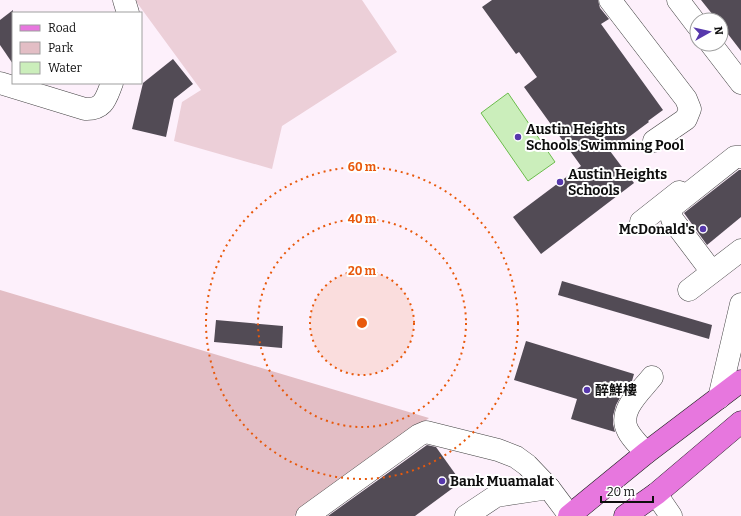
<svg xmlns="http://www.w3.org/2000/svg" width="741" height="516" viewBox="0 0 741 516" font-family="Bitter,'Noto Sans SC',serif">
	<rect width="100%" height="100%" fill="#fdf0fb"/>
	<polygon fill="#e3bec5" points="0,290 429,418 294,516 0,516"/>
	<polygon fill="#eccfd8" points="135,0 362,0 397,52 282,126 272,169 174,141 182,102 201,90"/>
	<polygon fill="#cbeebb" stroke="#6bbc4c" points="508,93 555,162 528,181 481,113"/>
	<g fill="#524b55">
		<polygon points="492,0 598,0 600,8 609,19 601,24 663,110 648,121 649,122 610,151 634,183 541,254 513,217 581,166 524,87 537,77 519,52 516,54 482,7"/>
		<polygon points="701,0 741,0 741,51 721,25 721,20 717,20"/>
		<polygon points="13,10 13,64 0,45 0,20"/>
		<polygon points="173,59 193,84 174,99 166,137 132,129 143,83"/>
		<polygon points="739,170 741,170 741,217 707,245 684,213"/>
		<polygon points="562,281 712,325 709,339 558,295"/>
		<polygon points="216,320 283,326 282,348 214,342"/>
		<polygon points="526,341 634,374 632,381 622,394 616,405 613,416 613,424 615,432 571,419 577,399 514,380"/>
		<polygon points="427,445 436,447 461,482 415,516 328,516"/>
	</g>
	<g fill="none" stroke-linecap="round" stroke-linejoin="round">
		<g stroke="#414141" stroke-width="23">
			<g id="minor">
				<polyline points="124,0 128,13"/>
				<polyline points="610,0 686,99 690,109 686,119 654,141"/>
				<polyline points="678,0 697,25"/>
				<polyline points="711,44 741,83"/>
				<path d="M0,83L85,109C104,110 106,98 112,83"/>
				<polyline points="641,222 679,192"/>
				<polyline points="712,272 672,219 671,212 673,206 735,157 741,157"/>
				<polyline points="689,290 741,250"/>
				<polyline points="719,398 741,304"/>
				<path d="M646,453C640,446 632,439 628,431C617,411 641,391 652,377"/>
				<polyline points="656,494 671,516"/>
				<polyline points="307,516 419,435 426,432 498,450 516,457 527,465 549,488 570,516"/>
				<polyline points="466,516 496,496 549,488"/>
			</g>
		</g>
		<g stroke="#1f1f1f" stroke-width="23">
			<g id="major">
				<polyline points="569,516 646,453 741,381"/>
				<polyline points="625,516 656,494 741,422"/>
			</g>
		</g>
		<use href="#minor" stroke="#fff" stroke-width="22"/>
		<use href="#major" stroke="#e777de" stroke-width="22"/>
	</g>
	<circle cx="362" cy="323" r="52" fill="#e8590c" fill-opacity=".12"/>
	<g fill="none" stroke="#e8590c" stroke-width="2" stroke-dasharray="2 4">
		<circle cx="362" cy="323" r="52"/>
		<circle cx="362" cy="323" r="104"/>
		<circle cx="362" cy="323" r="156"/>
	</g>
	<g fill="#5738ac" stroke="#fff" stroke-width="1.5">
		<circle cx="518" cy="137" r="4"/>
		<circle cx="560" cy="182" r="4"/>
		<circle cx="703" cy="229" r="4"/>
		<circle cx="587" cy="390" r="4"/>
		<circle cx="442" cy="481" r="4"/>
	</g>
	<g text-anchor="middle" stroke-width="4" stroke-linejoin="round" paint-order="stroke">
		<g font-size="14" font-weight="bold" fill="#0e0e0e" stroke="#fff" text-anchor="start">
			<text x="526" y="134">Austin Heights<tspan x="526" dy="16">Schools Swimming Pool</tspan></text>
			<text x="568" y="179">Austin Heights<tspan x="568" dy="16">Schools</tspan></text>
			<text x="695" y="234" text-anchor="end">McDonald's</text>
			<text x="595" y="395">醉鮮樓</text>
			<text x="450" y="486">Bank Muamalat</text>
		</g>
	</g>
	<circle cx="362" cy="323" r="6" fill="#e8590c" stroke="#fff" stroke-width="2"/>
	<g font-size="12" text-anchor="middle" font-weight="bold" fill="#e8590c" stroke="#fff" stroke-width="4" stroke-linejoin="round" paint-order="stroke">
		<text x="362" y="171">60 m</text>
		<text x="362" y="223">40 m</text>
		<text x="362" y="275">20 m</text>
	</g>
	<rect x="12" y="12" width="130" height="72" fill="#ffffff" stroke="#9f9f9f"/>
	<rect x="20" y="25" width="20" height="6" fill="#e777de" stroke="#9f9f9f"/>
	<text x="48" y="32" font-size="12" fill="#0e0e0e">Road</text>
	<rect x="20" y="42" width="20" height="12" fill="#e3bec5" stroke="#9f9f9f"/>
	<text x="48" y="52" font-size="12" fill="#0e0e0e">Park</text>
	<rect x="20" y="62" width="20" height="12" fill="#cbeebb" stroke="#9f9f9f"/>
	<text x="48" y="72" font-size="12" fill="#0e0e0e">Water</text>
	<g transform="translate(709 32) rotate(82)"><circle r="19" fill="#ffffff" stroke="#9f9f9f"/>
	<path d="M0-3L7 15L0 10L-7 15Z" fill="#5738ac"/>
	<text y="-6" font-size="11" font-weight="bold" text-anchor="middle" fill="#0e0e0e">N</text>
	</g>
	<path d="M601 496v6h52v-6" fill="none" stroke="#0e0e0e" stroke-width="2"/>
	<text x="607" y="496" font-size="12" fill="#0e0e0e" stroke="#ffffff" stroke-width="3" paint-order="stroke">20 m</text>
</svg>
